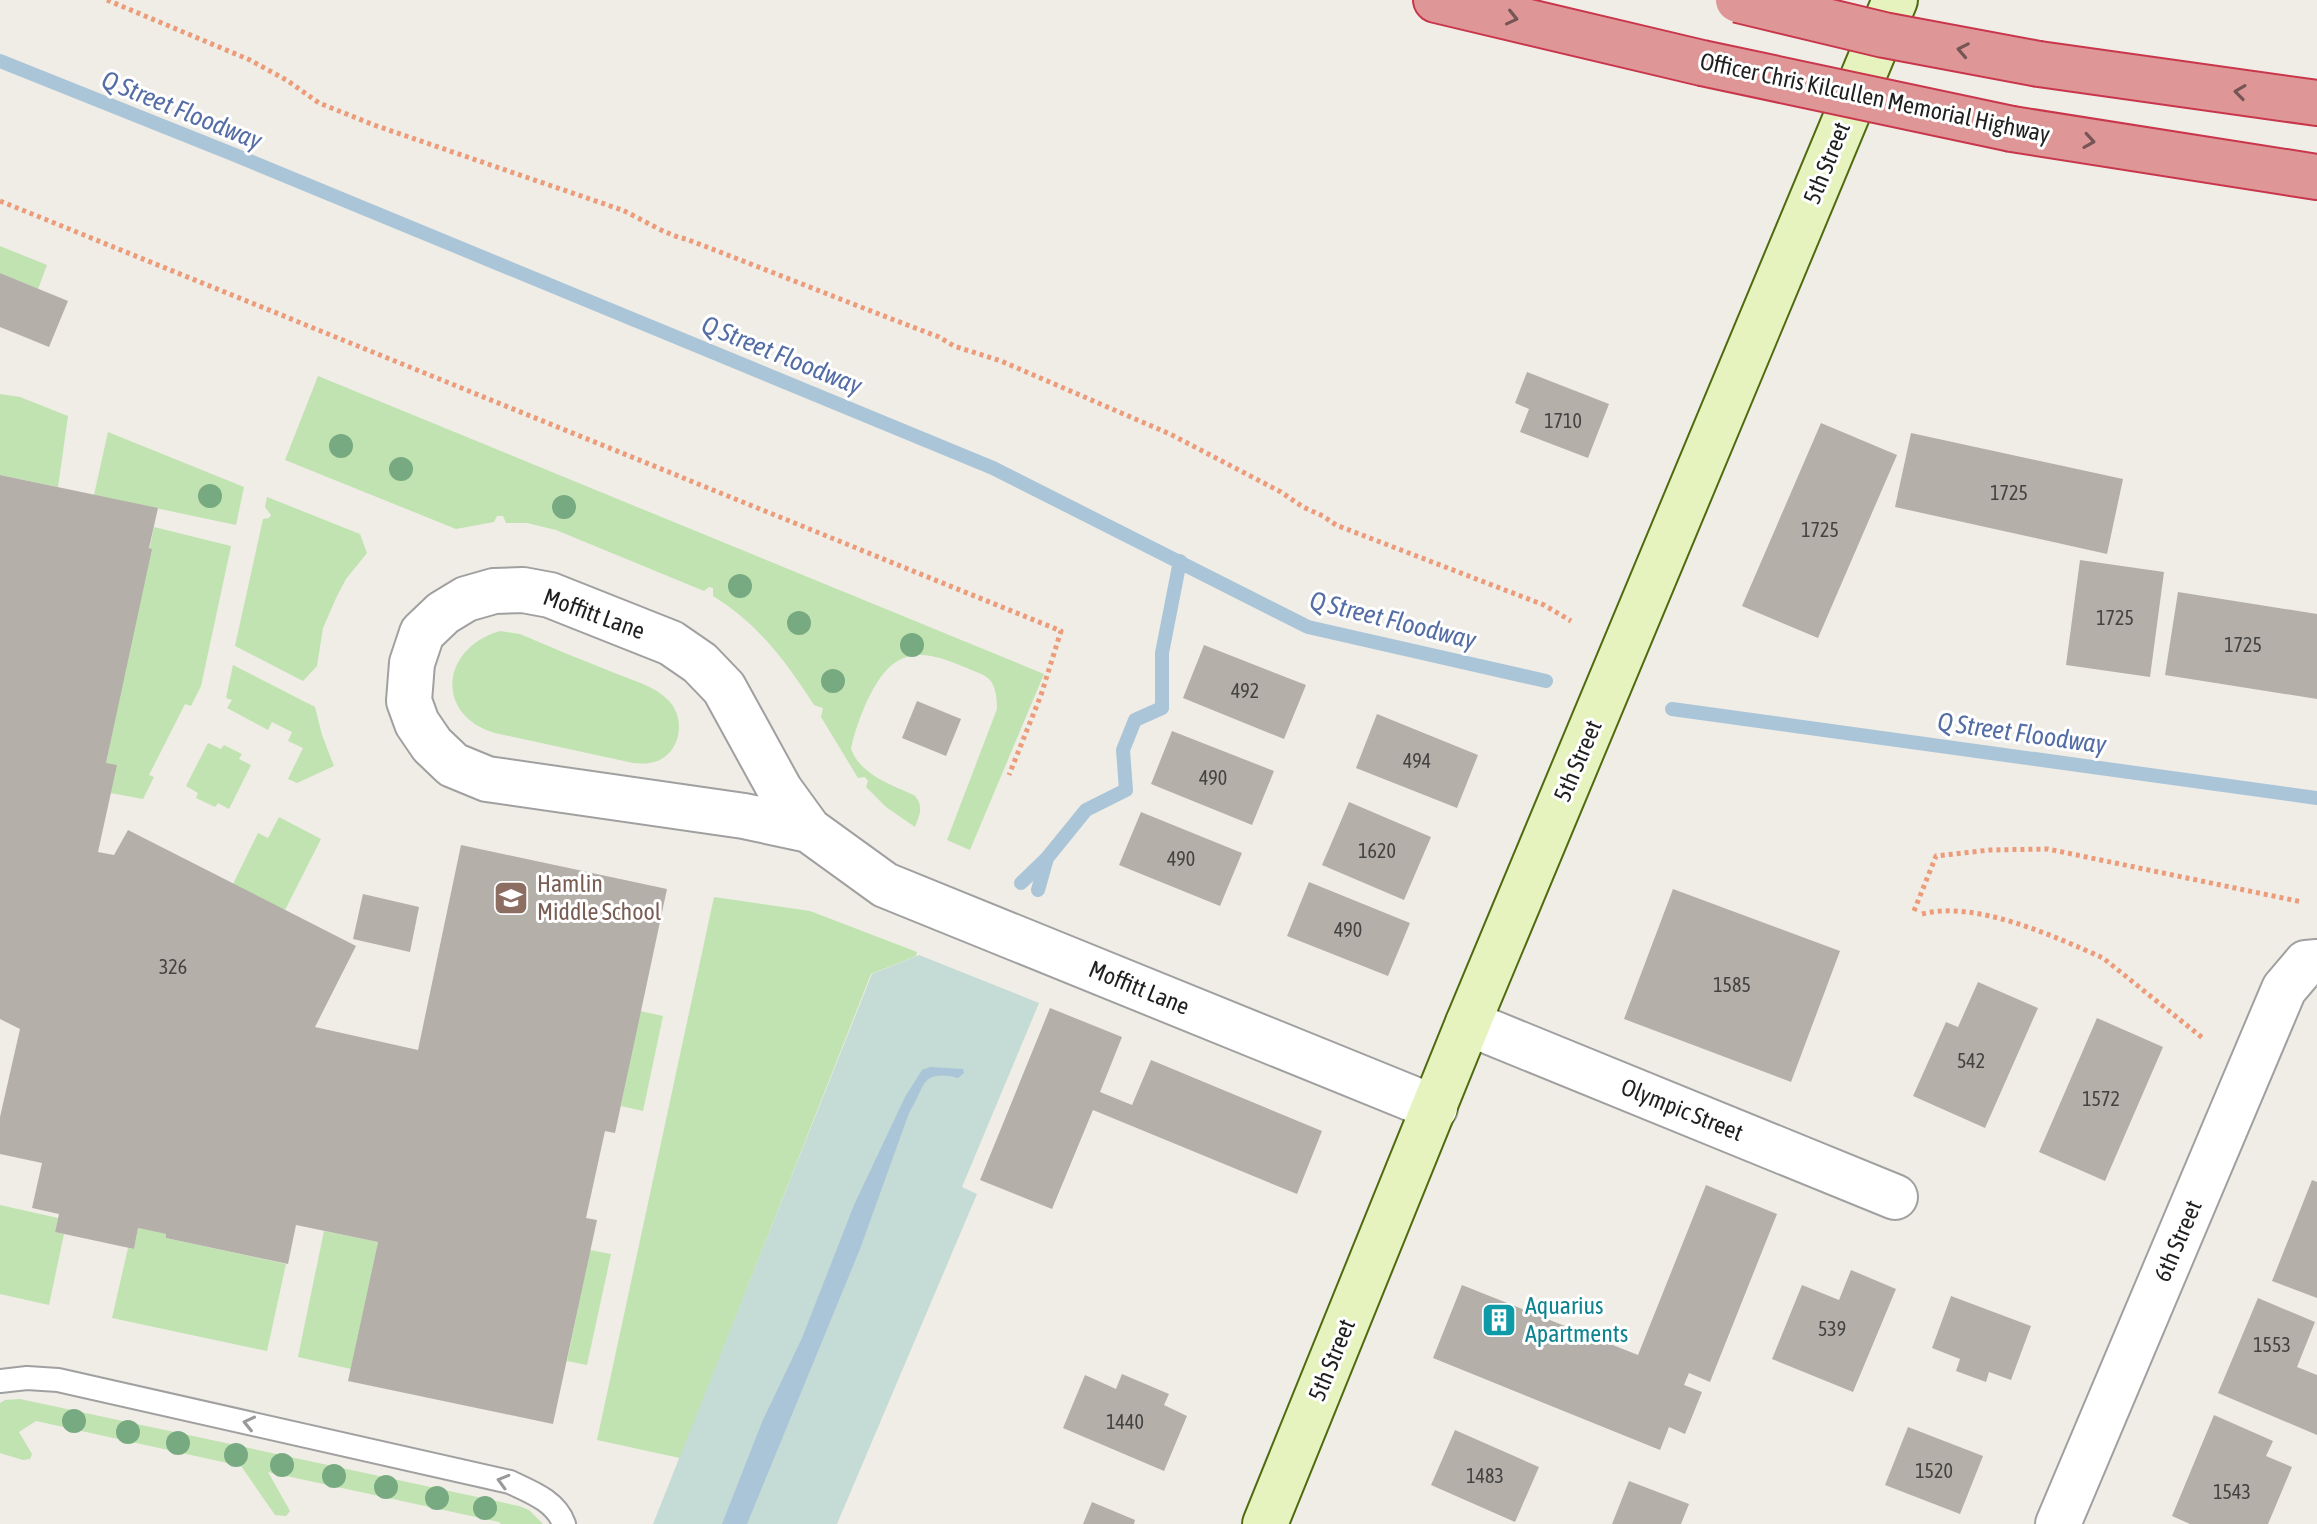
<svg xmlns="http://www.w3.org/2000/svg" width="2317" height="1524" viewBox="0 0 2317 1524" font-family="'Asap Condensed',sans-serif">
	<rect width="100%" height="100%" fill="#efede6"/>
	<g fill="#c0e3b1">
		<polygon points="0,246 47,265 38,289 0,273"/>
		<path d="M318,376L1044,674L970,850L947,840L997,709C997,699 996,686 989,679C984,674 973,671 967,668C944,659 919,647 896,662C874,675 856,724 851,749C860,774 891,785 914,795C924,806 920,814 915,827L886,807L866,787L868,781L865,777L858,778L821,717L823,708L814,705C786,661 758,624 713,596V588L709,587L704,591L556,530L527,523H506L503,516H497L494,522L456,529L285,460Z"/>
		<polygon points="0,394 20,397 68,416 58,487 0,475"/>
		<polygon points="108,432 244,487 236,525 94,495"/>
		<polygon points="267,497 360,534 367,553 346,579 337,596 323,628 317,666 303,681 235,646 263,519 269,518 271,515 265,507"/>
		<polygon points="154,527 231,546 201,686 191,706 185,704 149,775 154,777 143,799 111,793 106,763"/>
		<path d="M500,631L520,634C552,648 585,661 617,674C634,681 654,686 667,699C684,714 683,745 663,758C654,764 643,764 633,763L495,733C434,715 441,648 500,631Z"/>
		<polygon points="233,665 315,707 322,735 334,766 297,783 288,779 303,748 288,741 292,732 272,722 268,730 227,708 232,700 226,698"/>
		<polygon points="208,743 221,749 224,745 242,754 239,759 251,765 229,809 218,803 215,807 196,798 198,793 186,786"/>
		<polygon points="279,817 321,839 285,910 233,884 258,833 268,838"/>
		<polygon points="714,897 810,911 917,952 916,956 871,974 680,1458 597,1440"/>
		<polygon points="640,1011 663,1016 643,1111 621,1106"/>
		<polygon points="0,1205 58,1218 55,1232 64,1234 49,1305 0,1294"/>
		<polygon points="138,1228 166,1234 166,1238 286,1264 267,1351 112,1318 128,1248 134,1249"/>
		<polygon points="324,1231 378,1242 351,1369 298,1357"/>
		<polygon points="590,1250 611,1254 587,1365 567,1361"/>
		<polygon points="20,1399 519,1506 529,1510 543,1524 501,1524 499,1522 268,1472 290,1511 286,1516 275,1515 241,1466 36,1421 19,1432 32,1454 30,1459 23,1460 0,1453 0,1403 5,1400"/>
	</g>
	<polygon fill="#c5dbd5" points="919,955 1039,1003 962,1187 977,1194 837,1524 653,1524 872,974"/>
	<path fill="#abc5d8" d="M930,1067L963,1069L964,1073L958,1078C920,1069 926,1086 909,1113L860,1249L747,1524H722L762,1422L802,1338L854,1205L905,1097L922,1070Z"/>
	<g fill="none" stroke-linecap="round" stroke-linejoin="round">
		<g stroke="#abc5d8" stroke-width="14">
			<polyline points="0,61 235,155 993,468 1308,627 1546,681"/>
			<polyline points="1672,709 2317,798"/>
			<polyline points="1021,883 1047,858"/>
			<polyline points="1038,890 1047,858 1086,810 1126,790 1123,750 1135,720 1162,708 1162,653 1180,561"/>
		</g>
	</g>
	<g fill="#b4b0a9">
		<polygon points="0,273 68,301 49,347 0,327"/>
		<polygon points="1527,372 1609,404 1588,458 1520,432 1529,409 1515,403"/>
		<polygon points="1821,423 1897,455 1818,638 1742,606"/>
		<polygon points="1911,433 2123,479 2107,554 1895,507"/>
		<polygon points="0,475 158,508 149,548 152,549 106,763 117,765 98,852 114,855 128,830 356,946 315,1027 418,1050 461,845 667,889 615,1133 605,1131 586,1218 597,1220 553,1424 348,1381 378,1242 296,1225 288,1264 166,1238 166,1234 138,1228 134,1249 55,1232 59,1214 32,1208 42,1163 0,1154 0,1117 20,1029 0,1019"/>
		<polygon points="2080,560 2164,572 2150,677 2066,665"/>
		<polygon points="2178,592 2317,614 2317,699 2165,675"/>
		<polygon points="1204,645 1306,685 1284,739 1183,698"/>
		<polygon points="917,701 961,719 946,756 902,738"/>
		<polygon points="1377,714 1478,755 1457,808 1356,768"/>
		<polygon points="1172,731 1274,771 1252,825 1151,784"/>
		<polygon points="1349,802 1431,837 1404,900 1322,865"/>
		<polygon points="1141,812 1242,853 1220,906 1119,865"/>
		<polygon points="1309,882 1410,923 1388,976 1287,936"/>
		<polygon points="1673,889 1840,951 1791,1082 1624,1019"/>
		<polygon points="363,894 419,907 410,952 353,939"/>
		<polygon points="1978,982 2038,1008 1985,1128 1913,1096 1946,1022 1958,1027"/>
		<polygon points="1050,1008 1122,1037 1100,1092 1132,1105 1151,1060 1322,1131 1297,1194 1093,1110 1052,1209 980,1180"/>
		<polygon points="2097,1018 2163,1047 2105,1181 2039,1152"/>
		<polygon points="2312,1180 2317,1182 2317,1298 2272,1281"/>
		<polygon points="1706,1185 1777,1214 1710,1382 1689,1373 1684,1385 1702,1392 1685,1434 1669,1427 1660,1450 1433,1358 1462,1285 1638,1355"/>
		<polygon points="1851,1270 1896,1289 1853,1392 1772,1359 1802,1285 1839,1300"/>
		<polygon points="1951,1296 2031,1326 2011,1380 1989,1372 1986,1382 1956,1371 1960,1359 1932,1348"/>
		<polygon points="2258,1298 2315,1322 2297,1367 2317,1375 2317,1435 2218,1393"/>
		<polygon points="1122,1374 1169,1394 1164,1405 1187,1416 1164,1471 1063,1428 1085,1375 1116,1389"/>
		<polygon points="2214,1415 2273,1441 2266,1456 2292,1467 2268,1524 2190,1524 2172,1516"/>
		<polygon points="1908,1427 1983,1456 1960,1514 1885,1485"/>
		<polygon points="1455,1430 1539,1467 1515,1522 1431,1485"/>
		<polygon points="1629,1481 1689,1504 1681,1524 1612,1524"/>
		<polygon points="1092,1502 1135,1520 1134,1524 1083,1524"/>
	</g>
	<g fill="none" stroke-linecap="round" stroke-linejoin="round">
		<g stroke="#a0a0a0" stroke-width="26">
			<path id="service" d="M0,1381L27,1378L58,1380L510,1482C531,1492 556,1501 564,1524"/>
		</g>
		<g stroke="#a0a0a0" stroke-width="48">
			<g id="minor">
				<polyline points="809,830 780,790 724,688 700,663 671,643 550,595 523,590 494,591 466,599 443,613 422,633 412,663 409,701 417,723 432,745 453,765 487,779 744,816 809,830 885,885 1435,1108"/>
				<polyline points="1468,1023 1895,1197"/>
				<polyline points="2058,1524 2284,989 2306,963 2317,962"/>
			</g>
		</g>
		<g stroke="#4f6b10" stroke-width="48">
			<polyline id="secondary" points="1265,1524 1468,1023 1895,0"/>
		</g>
		<g stroke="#c9364b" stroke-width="48">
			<g id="motorway">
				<polyline points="1436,0 1702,63"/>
				<polyline points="2039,64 2317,103"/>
				<polyline points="2012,129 2317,177"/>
			</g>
		</g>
		<g stroke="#ec9c7a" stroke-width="5" stroke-dasharray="4 4" stroke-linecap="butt">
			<path d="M107,0L250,60L288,81L319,103L374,125L622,210C642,219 666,235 686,239C770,271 854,305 939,337L954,346L1001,361L1170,434L1281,492L1303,507L1323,516L1336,525L1544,605L1571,621"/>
			<polyline points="0,201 1061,631 1041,695 1009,775"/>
			<polyline points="1914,911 1936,856 1990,850 2048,849 2302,902"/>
			<path d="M1922,914C1975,900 2054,936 2103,958L2204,1039"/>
		</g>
		<use href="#service" stroke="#fff" stroke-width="22"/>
		<use href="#minor" stroke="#fff" stroke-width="44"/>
		<use href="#secondary" stroke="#e6f3bf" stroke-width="44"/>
		<use href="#motorway" stroke="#de9796" stroke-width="44"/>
		<g stroke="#c9364b" stroke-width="48" stroke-linecap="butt">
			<g id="motorway-bridge">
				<polyline points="1738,0 1884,35 2039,64"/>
				<polyline points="1702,63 2012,129"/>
			</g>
		</g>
		<use href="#motorway-bridge" stroke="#de9796" stroke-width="44"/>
	</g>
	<g fill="#78aa82">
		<circle cx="341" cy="446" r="12"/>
		<circle cx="401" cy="469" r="12"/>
		<circle cx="210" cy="496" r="12"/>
		<circle cx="564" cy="507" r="12"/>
		<circle cx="740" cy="586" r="12"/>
		<circle cx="799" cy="623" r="12"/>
		<circle cx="912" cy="645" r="12"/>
		<circle cx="833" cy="681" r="12"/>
		<circle cx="74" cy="1421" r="12"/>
		<circle cx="128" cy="1432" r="12"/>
		<circle cx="178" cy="1443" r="12"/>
		<circle cx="236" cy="1455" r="12"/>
		<circle cx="282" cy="1465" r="12"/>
		<circle cx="334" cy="1476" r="12"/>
		<circle cx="386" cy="1487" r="12"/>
		<circle cx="437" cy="1498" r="12"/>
		<circle cx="485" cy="1508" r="12"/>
	</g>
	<defs><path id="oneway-chevron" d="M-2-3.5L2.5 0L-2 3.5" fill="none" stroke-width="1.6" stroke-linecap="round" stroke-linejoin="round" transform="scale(2)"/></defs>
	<g stroke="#755555">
		<use href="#oneway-chevron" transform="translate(1512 18) rotate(13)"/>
		<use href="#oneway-chevron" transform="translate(1963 50) rotate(-169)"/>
		<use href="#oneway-chevron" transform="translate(2240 92) rotate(-172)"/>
		<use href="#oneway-chevron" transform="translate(2089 141) rotate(9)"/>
	</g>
	<g stroke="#9a9a9a">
		<use href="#oneway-chevron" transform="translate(249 1423) rotate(-167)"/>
		<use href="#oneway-chevron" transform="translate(503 1481) rotate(-164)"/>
	</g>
	<defs>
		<g id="school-square" transform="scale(1.8)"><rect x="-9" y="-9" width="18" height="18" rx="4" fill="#8d6e63" stroke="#fff"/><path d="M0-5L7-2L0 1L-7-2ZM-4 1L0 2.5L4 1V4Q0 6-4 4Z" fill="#fff"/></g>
		<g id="building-square" transform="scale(1.8)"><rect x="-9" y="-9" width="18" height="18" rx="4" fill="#0f9aa8" stroke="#fff"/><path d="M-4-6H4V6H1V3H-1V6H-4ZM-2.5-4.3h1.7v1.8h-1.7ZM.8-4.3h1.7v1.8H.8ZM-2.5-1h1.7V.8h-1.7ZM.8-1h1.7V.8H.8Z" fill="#fff"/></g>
	</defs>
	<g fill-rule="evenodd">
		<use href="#school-square" x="511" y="898"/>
		<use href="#building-square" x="1499" y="1320"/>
	</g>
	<g text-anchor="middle" stroke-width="6" stroke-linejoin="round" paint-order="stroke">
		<g font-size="20" fill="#444342">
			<text x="1563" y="428">1710</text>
			<text x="2009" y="500">1725</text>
			<text x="1820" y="537">1725</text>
			<text x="2115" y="625">1725</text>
			<text x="2243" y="652">1725</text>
			<text x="1245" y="698">492</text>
			<text x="1417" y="768">494</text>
			<text x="1213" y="785">490</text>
			<text x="1377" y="858">1620</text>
			<text x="1181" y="866">490</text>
			<text x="1348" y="937">490</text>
			<text x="173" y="974">326</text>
			<text x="1732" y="992">1585</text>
			<text x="1971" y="1068">542</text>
			<text x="2101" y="1106">1572</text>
			<text x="1832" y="1336">539</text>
			<text x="2272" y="1352">1553</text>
			<text x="1125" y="1429">1440</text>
			<text x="1934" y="1478">1520</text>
			<text x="1485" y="1483">1483</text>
			<text x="2232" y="1499">1543</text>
		</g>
		<g font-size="24" fill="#1f1f1f" stroke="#fff">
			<text transform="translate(1875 98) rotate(12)" y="8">Officer Chris Kilcullen Memorial Highway</text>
			<text transform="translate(1827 163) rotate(-68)" y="8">5th Street</text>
			<text transform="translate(594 614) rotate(20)" y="8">Moffitt Lane</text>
			<text transform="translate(1578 761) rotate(-67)" y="8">5th Street</text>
			<text transform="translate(1139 988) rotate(22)" y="8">Moffitt Lane</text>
			<text transform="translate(1682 1110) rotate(22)" y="8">Olympic Street</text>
			<text transform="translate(2178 1241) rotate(-67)" y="8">6th Street</text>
			<text transform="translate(1332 1360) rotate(-68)" y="8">5th Street</text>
		</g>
		<g font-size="24" fill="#785e54" stroke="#fff" text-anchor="start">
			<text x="537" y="892">Hamlin<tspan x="537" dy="28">Middle School</tspan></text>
		</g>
		<g font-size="24" fill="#0d838f" stroke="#fff" text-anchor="start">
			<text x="1525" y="1314">Aquarius<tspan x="1525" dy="28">Apartments</tspan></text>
		</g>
		<g font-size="26" font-style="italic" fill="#556da5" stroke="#fff">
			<text transform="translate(182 110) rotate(22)" y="9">Q Street Floodway</text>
			<text transform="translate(782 355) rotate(22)" y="9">Q Street Floodway</text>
			<text transform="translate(1393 620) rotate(14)" y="9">Q Street Floodway</text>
			<text transform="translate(2022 733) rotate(8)" y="9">Q Street Floodway</text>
		</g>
	</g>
</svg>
